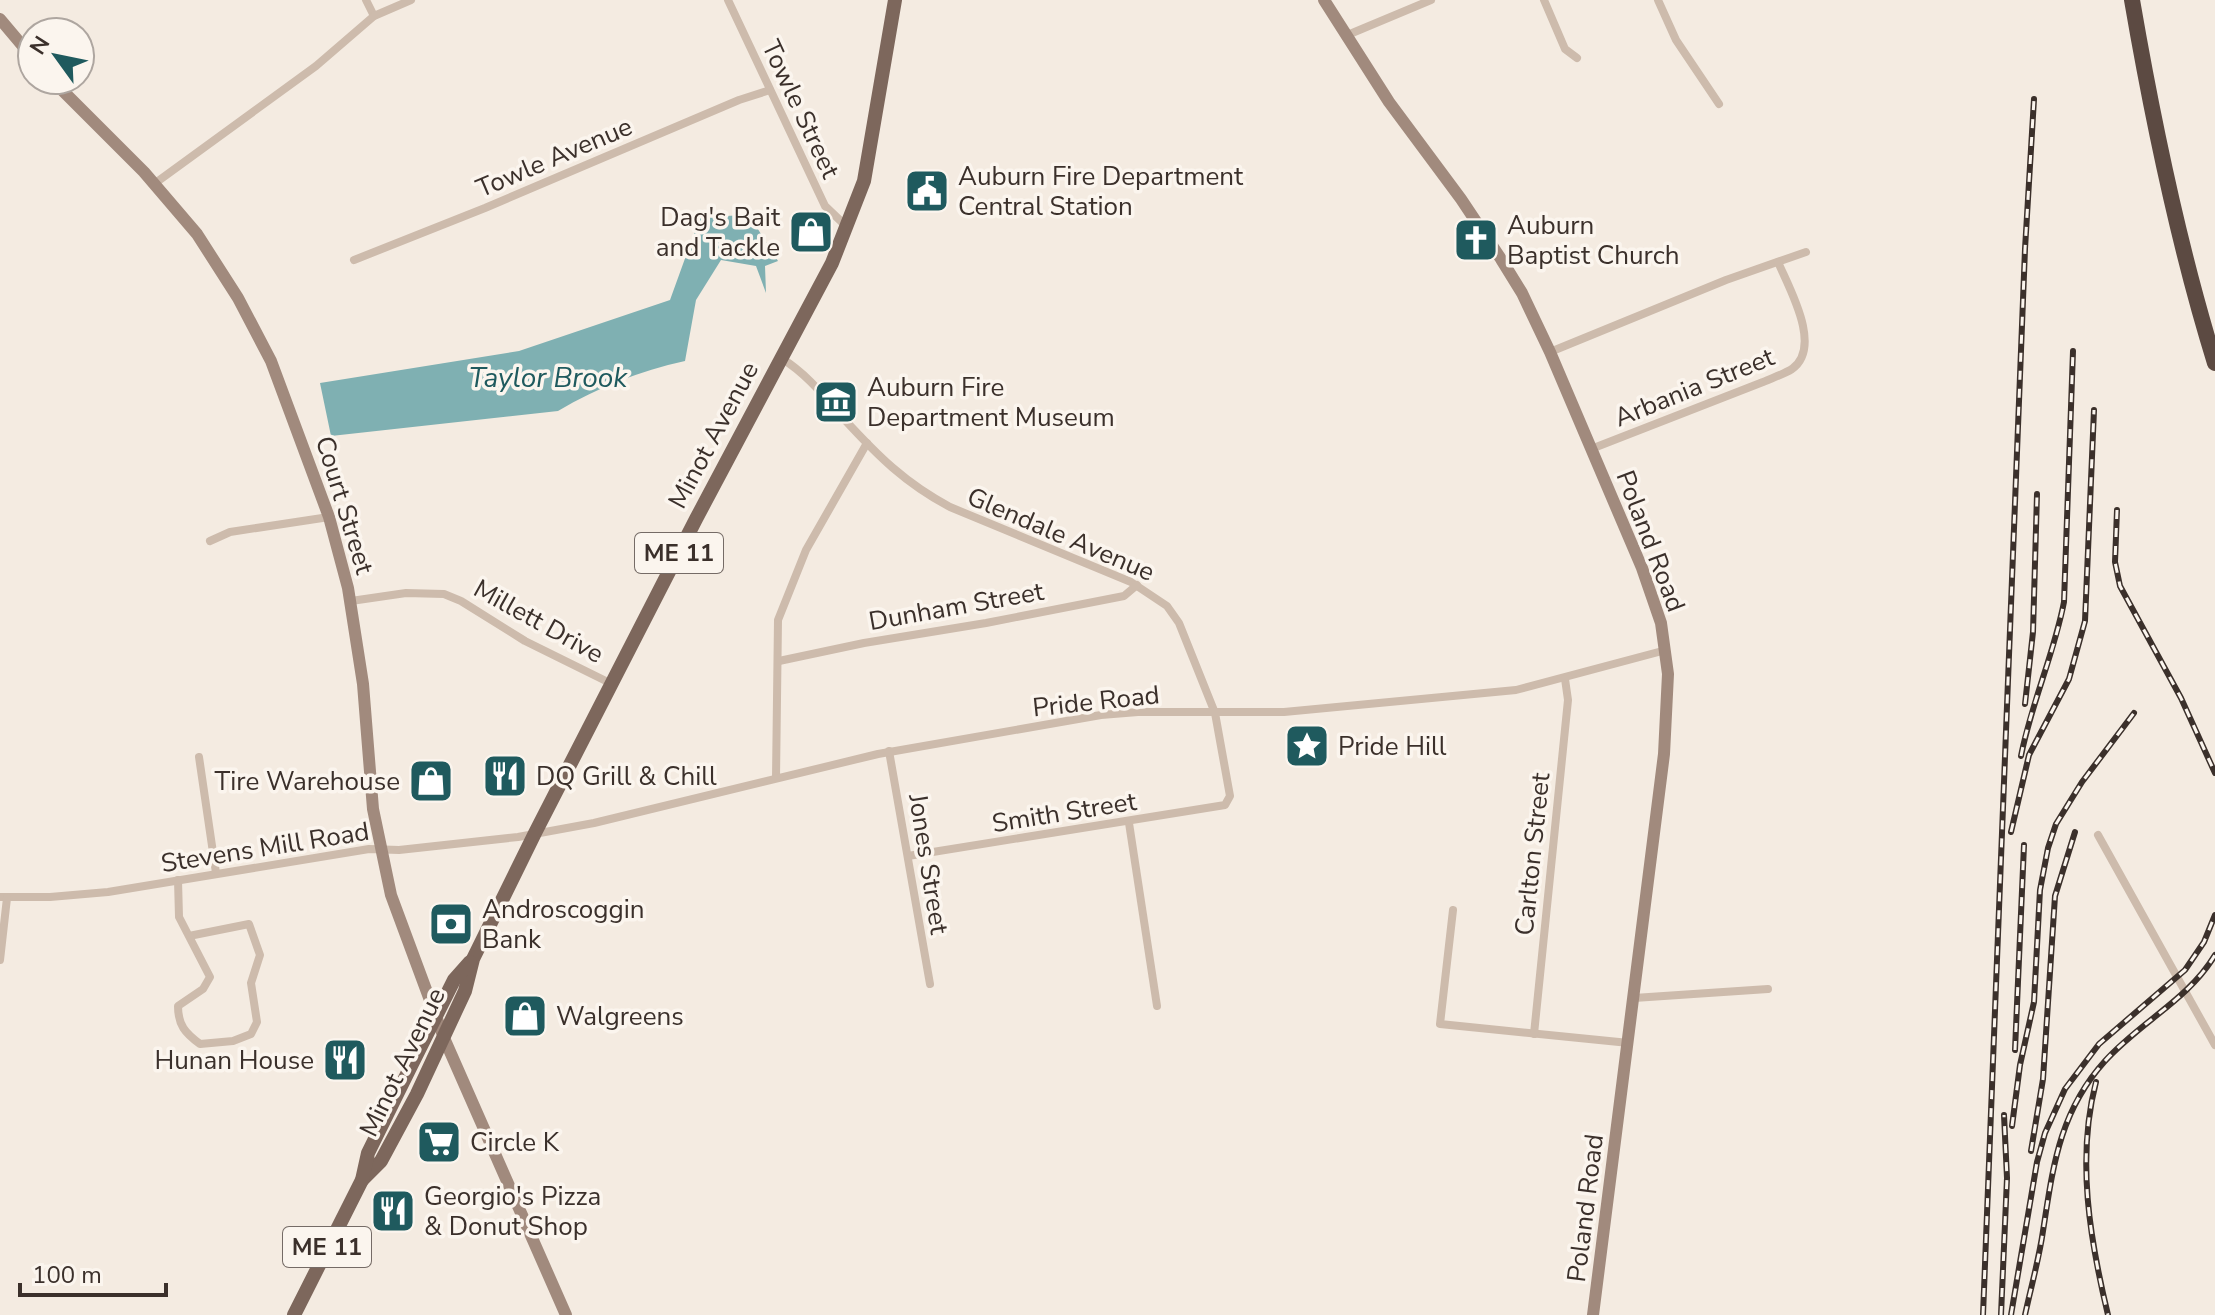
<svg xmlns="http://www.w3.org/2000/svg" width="2215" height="1315" viewBox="0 0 2215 1315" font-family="'Nunito Sans',sans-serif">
	<rect width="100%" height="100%" fill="#f4ebe1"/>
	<path fill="#7fb0b2" d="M749,215L778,261L765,266L766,293L756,266L721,260L696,300L685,361C639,371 599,387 558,411L331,436L320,383L519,351L670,300L700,217Z"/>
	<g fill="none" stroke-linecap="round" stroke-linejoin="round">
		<g stroke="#cdbbac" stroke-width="8">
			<polyline points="366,0 374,16"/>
			<polyline points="728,0 825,206 847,227"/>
			<polyline points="1544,0 1565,49 1577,58"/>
			<polyline points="1658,0 1676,40 1719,104"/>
			<polyline points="1345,36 1431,0"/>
			<polyline points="154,184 316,66 374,16 411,0"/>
			<polyline points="354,260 485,208 739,100 770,90"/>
			<polyline points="1550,352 1726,280 1806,252"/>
			<path d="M781,358C807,374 824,396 844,419C878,456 905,483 950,507L1131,582L1167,606L1179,623L1215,713L1230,796L1225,805L908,856"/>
			<path d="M1591,449L1763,382C1772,378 1784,374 1792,369C1823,347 1789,288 1778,262"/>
			<polyline points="210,541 230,532 329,517"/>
			<polyline points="351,601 406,593 444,594 461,601 525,641 612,684"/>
			<polyline points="779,661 864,643 986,623 1124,596 1137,585"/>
			<polyline points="889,751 930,984"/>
			<polyline points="199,757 216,873"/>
			<polyline points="776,778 778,620 806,550 867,443"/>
			<polyline points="1129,823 1157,1006"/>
			<polyline points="2098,835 2215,1045"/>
			<path d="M178,880L179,917L210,977L203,989L178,1006C178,1025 185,1033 200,1044L233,1041L251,1034L257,1022L251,983L260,955L249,924L189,936"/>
			<polyline points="0,897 50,897 108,892 369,849 399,850 518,837 594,823 878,754 1101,715 1138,712 1284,712 1516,690 1666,650"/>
			<polyline points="1453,910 1440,1024 1629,1043"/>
			<polyline points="0,960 7,898"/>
			<polyline points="1634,998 1768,989"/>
			<polyline points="1534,1034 1568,700 1565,679"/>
		</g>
		<g stroke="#a18a7d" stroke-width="12">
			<polyline points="1324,0 1389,102 1461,199 1501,259 1522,293 1550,352 1642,568 1661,623 1668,674 1664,754 1593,1315"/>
			<polyline points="0,19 32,57"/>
			<polyline points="52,80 144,172 197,234 238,298 271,361 329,517 348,588 363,684 373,809 391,895 444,1038 566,1315"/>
		</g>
		<g stroke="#7d675c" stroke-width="14">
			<polyline points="362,1180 381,1161 417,1094 465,991 473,959 535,833 696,519 832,263 864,181 895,0"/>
			<polyline points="294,1315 362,1180 368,1153 412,1064 454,980 470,962"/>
		</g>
		<path stroke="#5c4a42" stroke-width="16" d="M2132,0C2153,122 2178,244 2215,363"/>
		<g stroke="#3b302b" stroke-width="6">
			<g id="rail">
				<polyline points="2117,510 2115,562 2120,586 2181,698 2215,773"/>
				<polyline points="2025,704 2033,632 2037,494"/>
				<path d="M2021,756C2031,704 2054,654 2064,602L2073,351"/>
				<polyline points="2011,832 2029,755 2069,679 2085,621 2094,410"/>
				<polyline points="2015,1050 2024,845"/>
				<path d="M2096,1082C2076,1159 2090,1240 2108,1315"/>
				<polyline points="2012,1126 2020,1065 2034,1002 2040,890 2048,848 2056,824 2082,782 2134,713"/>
				<polyline points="2031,1151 2043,1079 2055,896 2075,832"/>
				<polyline points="1983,1315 2025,249 2034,99"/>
				<polyline points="2001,1315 2007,1178 2004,1115"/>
				<polyline points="2011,1315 2037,1162 2045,1133 2065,1089 2099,1044 2185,970 2204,942 2215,915"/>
				<path d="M2025,1315C2031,1287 2039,1259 2043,1231C2053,1167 2059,1112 2105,1061C2140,1022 2188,1000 2215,955"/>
			</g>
		</g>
		<use href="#rail" stroke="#fbf5ee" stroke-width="3" stroke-dasharray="9" stroke-linecap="butt"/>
	</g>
	<defs>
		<g id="civic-square" transform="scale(2.3)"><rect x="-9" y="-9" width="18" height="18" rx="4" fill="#1f5a5e" stroke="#fbf5ee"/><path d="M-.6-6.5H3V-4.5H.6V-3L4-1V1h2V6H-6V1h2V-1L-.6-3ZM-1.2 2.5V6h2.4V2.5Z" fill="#fff"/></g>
		<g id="shop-square" transform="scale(2.3)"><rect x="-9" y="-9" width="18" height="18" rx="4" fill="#1f5a5e" stroke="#fbf5ee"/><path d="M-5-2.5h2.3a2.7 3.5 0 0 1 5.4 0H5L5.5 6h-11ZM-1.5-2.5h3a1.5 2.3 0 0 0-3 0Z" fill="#fff"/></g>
		<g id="church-square" transform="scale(2.3)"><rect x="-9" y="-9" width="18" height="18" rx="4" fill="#1f5a5e" stroke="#fbf5ee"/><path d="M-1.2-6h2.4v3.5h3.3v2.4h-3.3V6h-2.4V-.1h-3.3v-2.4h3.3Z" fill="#fff"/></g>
		<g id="museum-square" transform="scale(2.3)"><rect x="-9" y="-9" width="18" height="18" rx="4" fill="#1f5a5e" stroke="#fbf5ee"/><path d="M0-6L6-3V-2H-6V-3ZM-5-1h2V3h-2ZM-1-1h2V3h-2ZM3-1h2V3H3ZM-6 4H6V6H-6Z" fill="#fff"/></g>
		<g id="sight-square" transform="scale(2.3)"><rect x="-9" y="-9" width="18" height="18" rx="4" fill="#1f5a5e" stroke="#fbf5ee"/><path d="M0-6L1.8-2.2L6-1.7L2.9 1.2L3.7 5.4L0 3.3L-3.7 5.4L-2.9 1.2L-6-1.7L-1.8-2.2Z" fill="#fff"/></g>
		<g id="restaurant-square" transform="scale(2.3)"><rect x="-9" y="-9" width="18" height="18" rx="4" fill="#1f5a5e" stroke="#fbf5ee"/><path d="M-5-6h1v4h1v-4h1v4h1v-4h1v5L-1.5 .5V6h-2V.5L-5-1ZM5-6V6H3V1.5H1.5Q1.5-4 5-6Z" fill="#fff"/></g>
		<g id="bank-square" transform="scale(2.3)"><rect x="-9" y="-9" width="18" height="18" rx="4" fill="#1f5a5e" stroke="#fbf5ee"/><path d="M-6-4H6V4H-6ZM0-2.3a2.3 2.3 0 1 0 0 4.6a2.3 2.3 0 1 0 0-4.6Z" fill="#fff"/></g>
		<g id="supermarket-square" transform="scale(2.3)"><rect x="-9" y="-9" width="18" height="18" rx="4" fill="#1f5a5e" stroke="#fbf5ee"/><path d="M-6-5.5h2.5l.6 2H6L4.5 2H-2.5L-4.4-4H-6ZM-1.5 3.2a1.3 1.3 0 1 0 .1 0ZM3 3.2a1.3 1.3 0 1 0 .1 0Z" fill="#fff"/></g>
	</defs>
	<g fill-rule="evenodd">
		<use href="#civic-square" x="927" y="191"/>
		<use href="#shop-square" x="811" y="232"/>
		<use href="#church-square" x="1476" y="240"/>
		<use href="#museum-square" x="836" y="402"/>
		<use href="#sight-square" x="1307" y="746"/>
		<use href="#restaurant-square" x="505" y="776"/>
		<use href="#shop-square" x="431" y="781"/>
		<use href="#bank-square" x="451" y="924"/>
		<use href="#shop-square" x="525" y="1016"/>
		<use href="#restaurant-square" x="345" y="1060"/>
		<use href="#supermarket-square" x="439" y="1142"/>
		<use href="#restaurant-square" x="393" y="1211"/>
	</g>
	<g text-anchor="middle" stroke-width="7" stroke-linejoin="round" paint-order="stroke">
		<g fill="#fbf5ee" stroke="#756b66" stroke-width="2">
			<rect x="635" y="533" width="88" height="40" rx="6"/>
			<rect x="283" y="1227" width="88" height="40" rx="6"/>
		</g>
		<g font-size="24" font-weight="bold" fill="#3b302b">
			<text x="679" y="561">ME 11</text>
			<text x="327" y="1255">ME 11</text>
		</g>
		<g font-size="26" fill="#3b302b" stroke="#fbf5ee">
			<text transform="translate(801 109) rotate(65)" y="9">Towle Street</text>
			<text transform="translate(554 157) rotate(-23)" y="9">Towle Avenue</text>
			<text transform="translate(1694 387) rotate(-22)" y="9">Arbania Street</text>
			<text transform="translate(713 435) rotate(-62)" y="9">Minot Avenue</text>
			<text transform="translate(345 505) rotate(73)" y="9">Court Street</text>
			<text transform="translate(1061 534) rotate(23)" y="9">Glendale Avenue</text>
			<text transform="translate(1651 541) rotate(69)" y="9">Poland Road</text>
			<text transform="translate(956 606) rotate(-10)" y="9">Dunham Street</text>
			<text transform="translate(539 621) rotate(29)" y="9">Millett Drive</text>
			<text transform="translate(1096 701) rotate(-6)" y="9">Pride Road</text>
			<text transform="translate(1064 812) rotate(-9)" y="9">Smith Street</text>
			<text transform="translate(265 847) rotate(-9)" y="9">Stevens Mill Road</text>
			<text transform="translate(1532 854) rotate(-84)" y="9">Carlton Street</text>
			<text transform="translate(929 864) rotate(81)" y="9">Jones Street</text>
			<text transform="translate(402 1062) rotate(-64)" y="9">Minot Avenue</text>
			<text transform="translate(1585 1208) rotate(-83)" y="9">Poland Road</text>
		</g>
		<g font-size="26" fill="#3b302b" stroke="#fbf5ee" text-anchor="start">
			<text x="958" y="185">Auburn Fire Department<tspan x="958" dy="30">Central Station</tspan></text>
			<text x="780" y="226" text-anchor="end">Dag's Bait<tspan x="780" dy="30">and Tackle</tspan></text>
			<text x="1507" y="234">Auburn<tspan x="1507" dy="30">Baptist Church</tspan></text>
			<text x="867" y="396">Auburn Fire<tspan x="867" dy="30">Department Museum</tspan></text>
			<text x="1338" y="755">Pride Hill</text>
			<text x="536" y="785">DQ Grill &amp; Chill</text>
			<text x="400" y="790" text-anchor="end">Tire Warehouse</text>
			<text x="482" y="918">Androscoggin<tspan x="482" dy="30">Bank</tspan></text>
			<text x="556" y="1025">Walgreens</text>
			<text x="314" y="1069" text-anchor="end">Hunan House</text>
			<text x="470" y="1151">Circle K</text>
			<text x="424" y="1205">Georgio's Pizza<tspan x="424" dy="30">&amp; Donut Shop</tspan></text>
		</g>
		<g font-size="28" font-style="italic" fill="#1f5a5e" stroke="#fbf5ee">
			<text x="548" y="387">Taylor Brook</text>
		</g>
	</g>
	<g transform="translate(56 56) rotate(303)"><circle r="38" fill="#fbf5ee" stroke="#aea6a0" stroke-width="2"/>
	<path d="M0-6L14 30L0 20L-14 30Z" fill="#1f5a5e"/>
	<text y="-12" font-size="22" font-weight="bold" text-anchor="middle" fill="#3b302b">N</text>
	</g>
	<path d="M20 1283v12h146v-12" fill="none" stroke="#3b302b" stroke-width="4"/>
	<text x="32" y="1283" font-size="24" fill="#3b302b" stroke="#fbf5ee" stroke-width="6" paint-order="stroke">100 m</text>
</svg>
